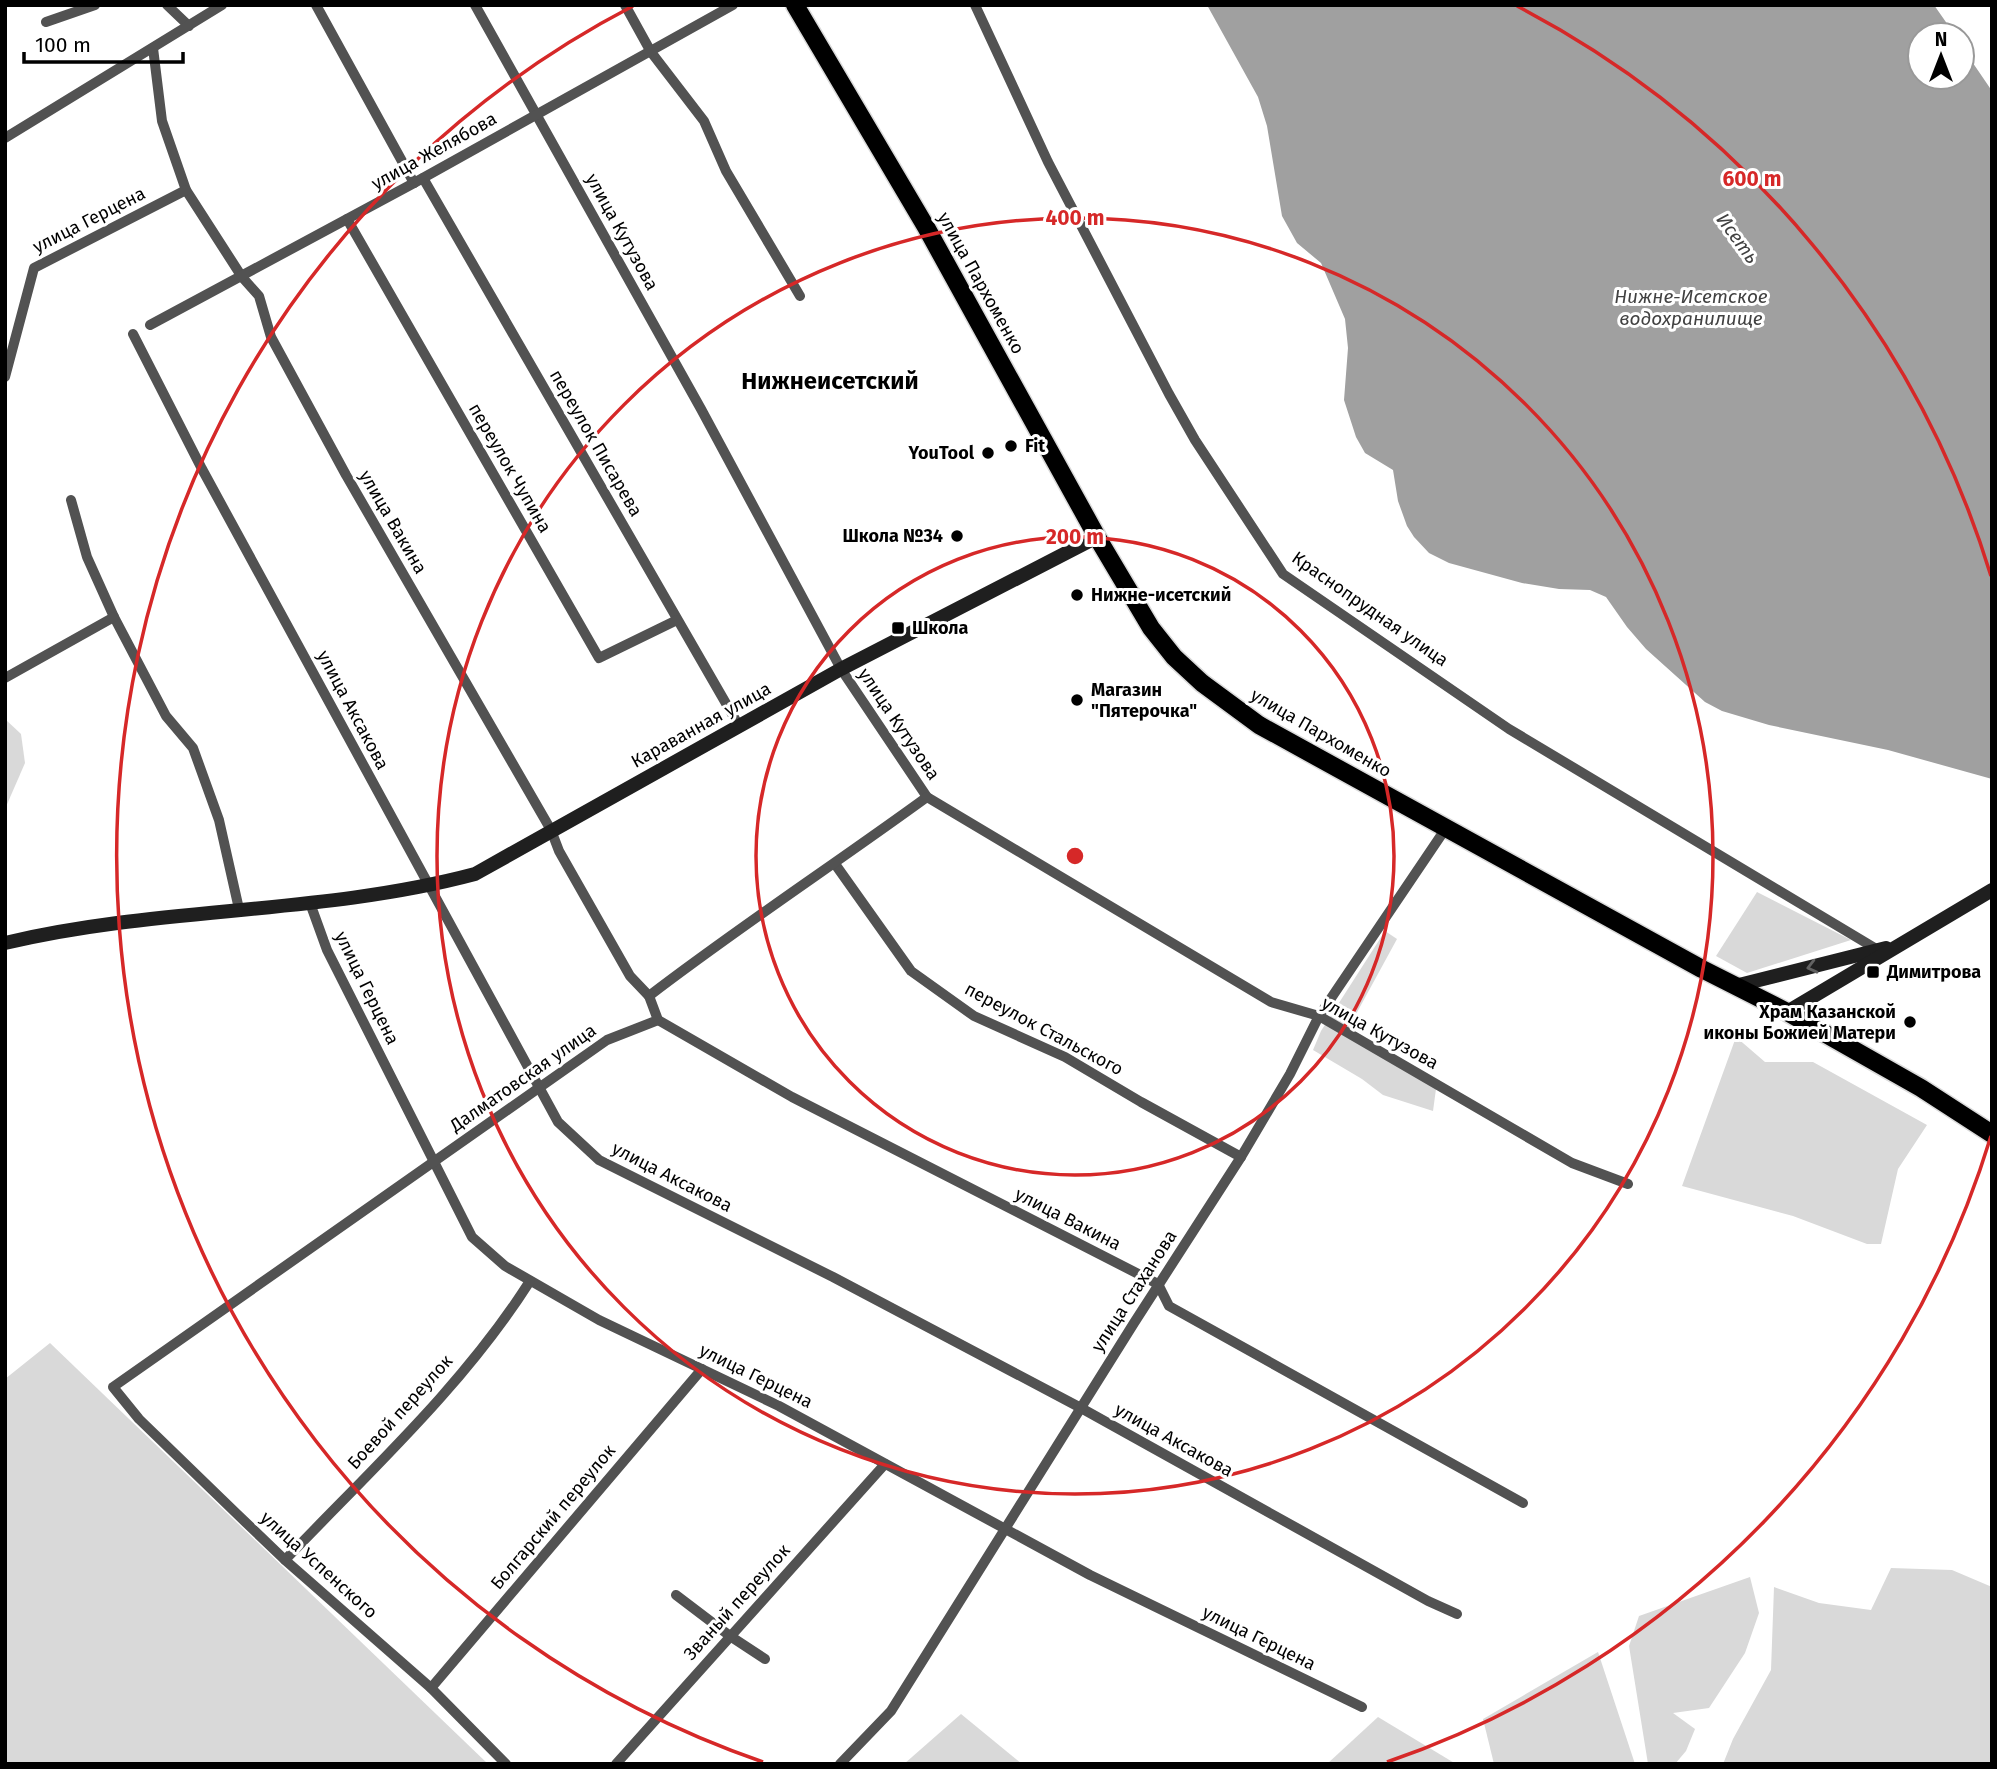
<svg xmlns="http://www.w3.org/2000/svg" width="1997" height="1769" viewBox="0 0 1997 1769" font-family="'Fira Sans',sans-serif">
	<rect width="100%" height="100%" fill="#fff"/>
	<g fill="#d9d9d9">
		<polygon points="5,719 21,734 25,763 5,809"/>
		<polygon points="1757,892 1851,940 1747,973 1716,956"/>
		<polygon points="1385,931 1397,939 1349,1027 1436,1089 1433,1111 1383,1095 1362,1079 1313,1050 1321,1031"/>
		<polygon points="1736,1037 1765,1062 1813,1062 1927,1125 1898,1169 1881,1244 1867,1244 1793,1216 1682,1186"/>
		<polygon points="50,1343 488,1764 5,1764 5,1379"/>
		<polygon points="1891,1568 1952,1570 1992,1587 1992,1764 1723,1764 1733,1739 1771,1670 1774,1587 1819,1603 1871,1610"/>
		<polygon points="1750,1577 1759,1613 1745,1653 1709,1708 1673,1713 1695,1729 1686,1751 1675,1764 1648,1764 1629,1646 1639,1616"/>
		<polygon points="1598,1652 1635,1764 1494,1764 1483,1719"/>
		<polygon points="961,1714 1022,1764 904,1764"/>
		<polygon points="1378,1717 1456,1764 1327,1764"/>
	</g>
	<polygon fill="#a0a0a0" points="1207,5 1934,5 1955,35 1920,35 1920,77 1962,77 1962,47 1992,91 1992,779 1888,750 1769,725 1722,711 1705,702 1646,649 1627,627 1606,597 1590,590 1559,589 1522,583 1449,563 1429,553 1414,537 1407,526 1398,501 1393,470 1365,453 1356,437 1344,400 1348,348 1345,319 1321,263 1297,243 1282,216 1267,126 1258,97"/>
	<g fill="none" stroke-linecap="round" stroke-linejoin="round">
		<g stroke="#dbdbdb" stroke-width="21">
			<polyline id="primary" points="795,5 926,227 1097,537 1151,628 1174,657 1202,683 1259,725 1702,969 1787,1012 1921,1088 1992,1134"/>
		</g>
		<g stroke="#525252" stroke-width="10">
			<polyline points="167,5 189,26"/>
			<polyline points="316,5 414,183"/>
			<polyline points="475,5 701,409 841,669 927,797 1271,1002 1319,1016 1572,1163 1628,1184"/>
			<polyline points="625,5 651,52 704,121 726,171 800,296"/>
			<polyline points="975,5 1048,162 1169,394 1195,440 1283,574 1509,729 1878,950"/>
			<polyline points="46,22 95,5"/>
			<polyline points="153,48 162,121 186,190 242,277 259,296 271,337 346,475 551,830 559,851 630,976 649,996"/>
			<polyline points="5,138 222,5"/>
			<polyline points="423,178 739,726"/>
			<polyline points="347,219 599,658 677,620"/>
			<polyline points="150,325 414,183 733,5"/>
			<polyline points="133,334 202,469 558,1122 599,1160 833,1277 1081,1408 1428,1601 1457,1614"/>
			<polyline points="5,377 34,268 186,190"/>
			<polyline points="71,500 87,557 114,617 166,716 193,748 219,820 239,909"/>
			<polyline points="5,678 114,617"/>
			<polyline points="835,864 911,971 974,1016 1065,1057 1141,1102 1241,1157"/>
			<polyline points="310,903 327,950 472,1237 505,1266 599,1320 779,1406 1090,1575 1362,1707"/>
			<polyline points="658,1020 792,1097 1158,1284 1169,1306 1523,1503"/>
			<path d="M285,1560C370,1471 464,1385 530,1281"/>
			<polyline points="676,1595 730,1636 765,1659"/>
			<polyline points="431,1688 702,1369"/>
			<path d="M506,1764L431,1688L285,1560L236,1513L139,1419L113,1387L607,1040L658,1020L649,996C739,927 835,864 927,797"/>
			<polyline points="616,1764 885,1464"/>
			<polyline points="840,1764 891,1711 1134,1323 1241,1157 1290,1074 1319,1016 1446,828"/>
		</g>
		<g stroke="#1f1f1f" stroke-width="14">
			<path d="M5,943C160,906 321,915 475,874L841,669L1097,537"/>
			<polyline points="1735,986 1886,948"/>
			<polyline points="1787,1012 1992,890"/>
		</g>
		<use href="#primary" stroke="#000" stroke-width="18"/>
	</g>
	<defs><path id="oneway-chevron" d="M-2-3.5L2.5 0L-2 3.5" fill="none" stroke-width="1.6" stroke-linecap="round" stroke-linejoin="round" transform="scale(1.75)"/></defs>
	<use stroke="#626262" href="#oneway-chevron" transform="translate(1812 967) rotate(166)"/>
	<g fill="none" stroke="#d62828" stroke-width="3.5">
		<circle cx="1075" cy="856" r="319"/>
		<circle cx="1075" cy="856" r="638"/>
		<path d="M1991 1136A958 958 0 0 1 1387 1762M763 1762A958 958 0 0 1 633 6M1517 6A958 958 0 0 1 1991 576"/>
	</g>
	<g fill="#000" stroke="#fff" stroke-width="2.5">
		<circle cx="1011" cy="446" r="7"/>
		<circle cx="988" cy="453" r="7"/>
		<circle cx="957" cy="536" r="7"/>
		<circle cx="1077" cy="595" r="7"/>
		<rect x="891" y="621" width="14" height="14" rx="3.5"/>
		<circle cx="1077" cy="700" r="7"/>
		<rect x="1866" y="965" width="14" height="14" rx="3.5"/>
		<circle cx="1910" cy="1022" r="7"/>
	</g>
	<g text-anchor="middle" stroke-width="6" stroke-linejoin="round" paint-order="stroke">
		<g font-size="18" fill="#000" stroke="#fff">
			<text transform="translate(434 151) rotate(-29)" y="6">улица Желябова</text>
			<text transform="translate(89 220) rotate(-27)" y="6">улица Герцена</text>
			<text transform="translate(622 232) rotate(61)" y="6">улица Кутузова</text>
			<text transform="translate(981 283) rotate(61)" y="6">улица Пархоменко</text>
			<text transform="translate(596 443) rotate(60)" y="6">переулок Писарева</text>
			<text transform="translate(510 468) rotate(60)" y="6">переулок Чупина</text>
			<text transform="translate(393 522) rotate(60)" y="6">улица Вакина</text>
			<text transform="translate(1370 609) rotate(35)" y="6">Краснопрудная улица</text>
			<text transform="translate(353 710) rotate(62)" y="6">улица Аксакова</text>
			<text transform="translate(899 724) rotate(56)" y="6">улица Кутузова</text>
			<text transform="translate(701 725) rotate(-29)" y="6">Караванная улица</text>
			<text transform="translate(1321 733) rotate(30)" y="6">улица Пархоменко</text>
			<text transform="translate(367 988) rotate(64)" y="6">улица Герцена</text>
			<text transform="translate(1044 1029) rotate(28)" y="6">переулок Стальского</text>
			<text transform="translate(1380 1033) rotate(29)" y="6">улица Кутузова</text>
			<text transform="translate(523 1078) rotate(-35)" y="6">Далматовская улица</text>
			<text transform="translate(672 1177) rotate(27)" y="6">улица Аксакова</text>
			<text transform="translate(1068 1219) rotate(27)" y="6">улица Вакина</text>
			<text transform="translate(1134 1291) rotate(-57)" y="6">улица Стаханова</text>
			<text transform="translate(756 1376) rotate(26)" y="6">улица Герцена</text>
			<text transform="translate(400 1412) rotate(-48)" y="6">Боевой переулок</text>
			<text transform="translate(1174 1440) rotate(29)" y="6">улица Аксакова</text>
			<text transform="translate(553 1517) rotate(-50)" y="6">Болгарский переулок</text>
			<text transform="translate(319 1565) rotate(42)" y="6">улица Успенского</text>
			<text transform="translate(737 1602) rotate(-48)" y="6">Званый переулок</text>
			<text transform="translate(1259 1638) rotate(26)" y="6">улица Герцена</text>
		</g>
		<g font-size="18" font-weight="bold" fill="#000" stroke="#fff" text-anchor="start">
			<text x="1025" y="452">Fit</text>
			<text x="974" y="459" text-anchor="end">YouTool</text>
			<text x="943" y="542" text-anchor="end">Школа №34</text>
			<text x="1091" y="601">Нижне-исетский</text>
			<text x="912" y="634">Школа</text>
			<text x="1091" y="696">Магазин<tspan x="1091" dy="21">"Пятерочка"</tspan></text>
			<text x="1887" y="978">Димитрова</text>
			<text x="1896" y="1018" text-anchor="end">Храм Казанской<tspan x="1896" dy="21">иконы Божией Матери</tspan></text>
		</g>
		<g font-size="19" font-style="italic" fill="#414141" stroke="#fff">
			<text transform="translate(1738 238) rotate(54)" y="7">Исеть</text>
			<text x="1691" y="303">Нижне-Исетское<tspan x="1691" dy="22">водохранилище</tspan></text>
		</g>
		<g font-size="24" font-weight="bold" fill="#000" stroke="#fff">
			<text x="830" y="389">Нижнеисетский</text>
		</g>
	</g>
	<circle cx="1075" cy="856" r="10" fill="#d62828" stroke="#fff" stroke-width="3.5"/>
	<g font-size="21" text-anchor="middle" font-weight="bold" fill="#d62828" stroke="#fff" stroke-width="6" stroke-linejoin="round" paint-order="stroke">
		<text x="1752" y="186">600 m</text>
		<text x="1075" y="225">400 m</text>
		<text x="1075" y="544">200 m</text>
	</g>
	<rect width="1997" height="1769" fill="none" stroke="#000000" stroke-width="14"/>
	<g transform="translate(1941 56)"><circle r="33" fill="#ffffff" stroke="#999999" stroke-width="2"/>
	<path d="M0-5L12 26L0 18L-12 26Z" fill="#000000"/>
	<text y="-10" font-size="19" font-weight="bold" text-anchor="middle" fill="#000000">N</text>
	</g>
	<path d="M24 52v10h159v-10" fill="none" stroke="#000000" stroke-width="3.5"/>
	<text x="35" y="52" font-size="21" fill="#000000" stroke="#ffffff" stroke-width="5" paint-order="stroke">100 m</text>
</svg>
